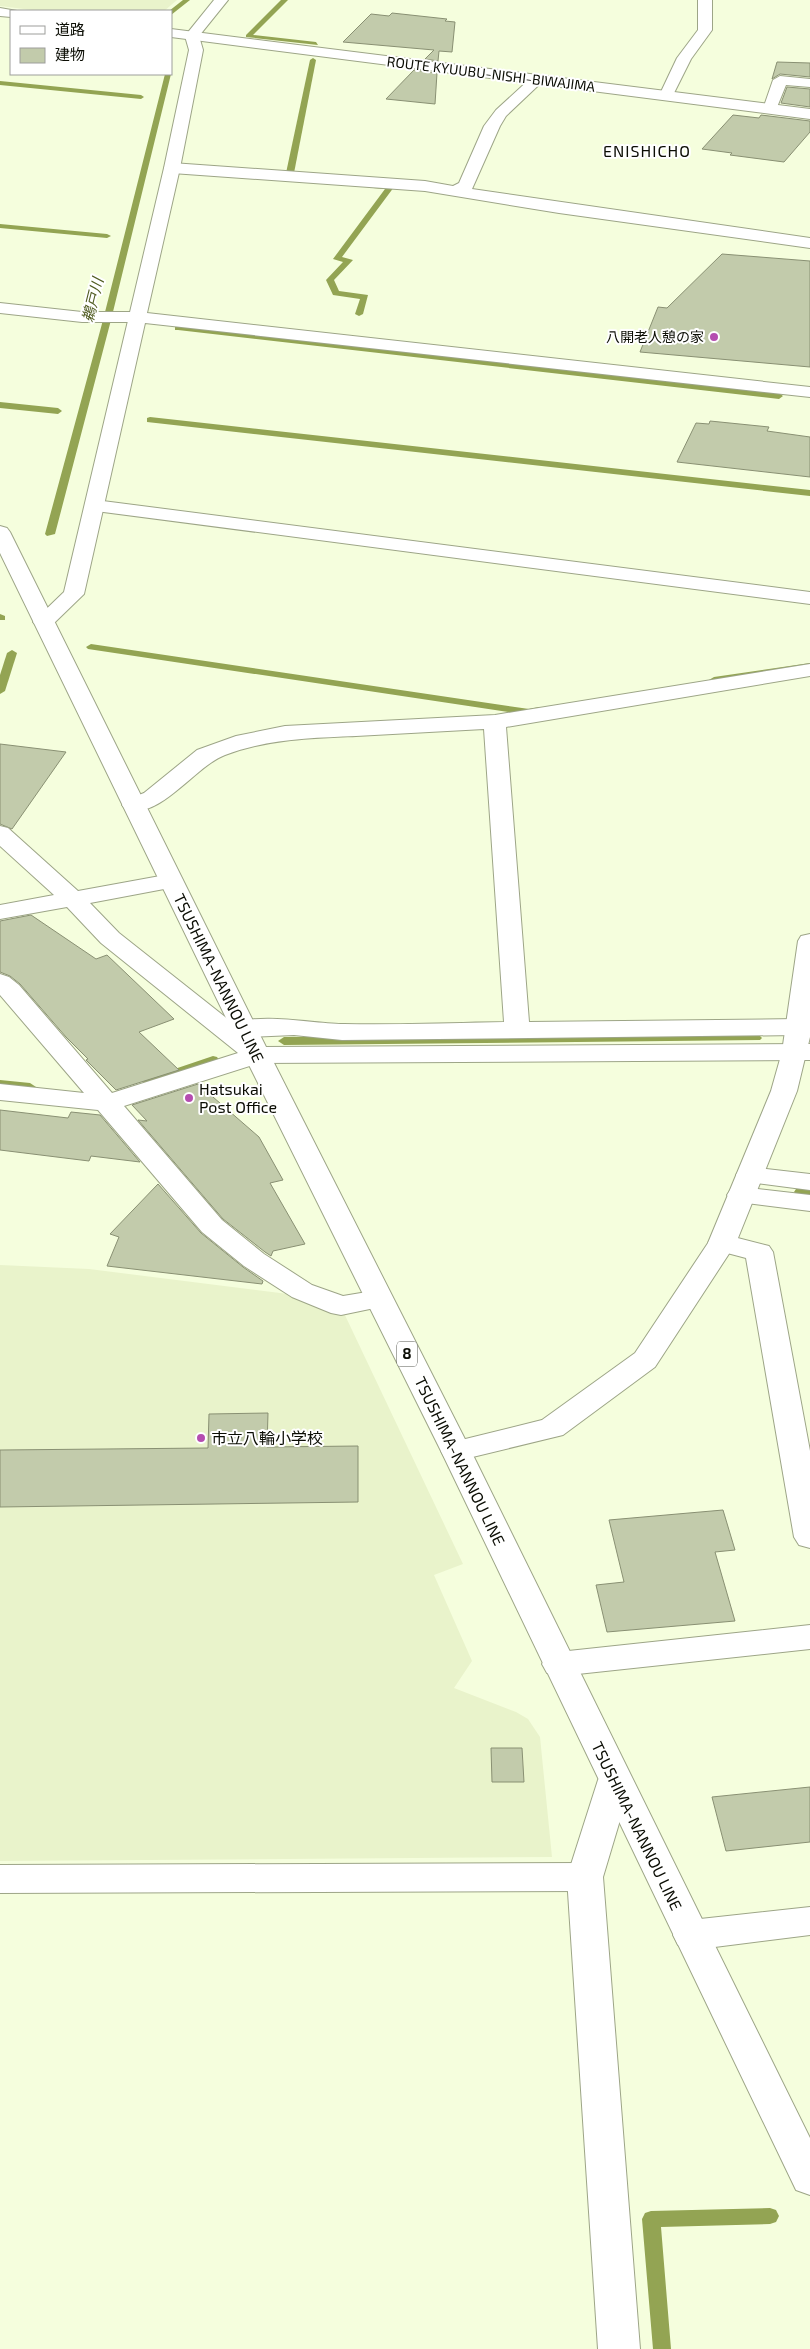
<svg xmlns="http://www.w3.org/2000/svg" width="810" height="2349" viewBox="0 0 810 2349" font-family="'Exo 2','Noto Sans JP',sans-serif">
	<rect width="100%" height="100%" fill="#f5fedd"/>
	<g fill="#e9f3cb">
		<polygon points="0,0 177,0 164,11 40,11 0,6"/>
		<polygon points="0,1265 89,1269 296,1295 343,1311 463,1564 434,1575 472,1661 454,1688 516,1712 528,1719 540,1737 552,1857 0,1861"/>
	</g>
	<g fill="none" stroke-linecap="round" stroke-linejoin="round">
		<g fill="#93a453" fill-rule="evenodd">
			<polygon points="183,0 190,0 171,15 171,11 169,11"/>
			<polygon points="281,0 288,0 253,35 316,42 318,45 246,37 246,35"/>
			<polygon points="313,58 316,60 294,173 290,175 286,173 310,60"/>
			<polygon points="165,74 171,74 111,320 55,534 47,536 45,534 103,320"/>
			<polygon points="0,81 141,95 144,97 141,99 0,85"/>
			<polygon points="373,184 390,185 394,187 342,257 353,260 334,280 339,291 368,295 363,314 359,316 355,314 360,299 333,295 326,280 343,262 333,259 385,189 373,188"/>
			<polygon points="0,224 107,234 111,236 107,238 0,228"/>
			<polygon points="175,326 779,393 783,396 779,399 178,330 175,330"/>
			<polygon points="0,402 58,408 62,411 58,414 0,408"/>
			<polygon points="150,417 810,490 810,496 147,422 147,418"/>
			<polygon points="0,614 5,616 5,620 0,620"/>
			<polygon points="91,644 529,709 539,707 544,710 529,715 88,649 86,647"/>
			<polygon points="12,650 17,653 5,691 0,694 0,675 7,653"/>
			<polygon points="810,663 810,669 714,683 709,680 714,677"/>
			<polygon points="756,1034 760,1036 762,1038 760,1040 284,1045 278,1041 284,1037"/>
			<polygon points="213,1056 217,1057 219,1060 217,1063 153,1085 145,1085 143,1082 145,1079"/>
			<polygon points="0,1080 30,1083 36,1087 30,1091 0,1088"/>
			<polygon points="800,1188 810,1189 810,1197 796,1195 794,1192 796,1189"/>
			<polygon points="770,2208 776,2210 779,2216 776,2222 770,2224 661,2227 671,2349 653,2349 642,2219 645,2213 651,2211"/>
		</g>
	</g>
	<g fill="#c2cbab" stroke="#899073">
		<polygon points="392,13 447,19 445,21 455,22 452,52 439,51 438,61 425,59 434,50 343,42 371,14 389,16"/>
		<polygon points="777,62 810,63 810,77 780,74 772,79"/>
		<polygon points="414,70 437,73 435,104 386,99"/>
		<polygon points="787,87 810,89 810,107 781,103"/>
		<polygon points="733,115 759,118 761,115 810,121 810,132 784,162 730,155 732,153 702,149"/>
		<polygon points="722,254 810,261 810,367 640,352 658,307 667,308"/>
		<polygon points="710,421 769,427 767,431 810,437 810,477 677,462 696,423 709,424"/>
		<polygon points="0,744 66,752 12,829 0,824"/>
		<polygon points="31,915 96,959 107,955 174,1019 139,1032 179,1070 116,1090 86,1060 88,1059 66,1037 20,984 10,976 0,972 0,921"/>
		<polygon points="198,1084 259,1137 283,1180 270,1183 305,1244 273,1251 271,1256 265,1252 223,1219 138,1120 147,1121 132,1105"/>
		<polygon points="0,1110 68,1118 71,1112 100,1115 140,1162 91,1156 89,1161 0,1150"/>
		<polygon points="158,1184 201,1233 243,1267 263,1281 262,1284 107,1266 119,1237 110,1234"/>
		<polygon points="268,1413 267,1447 358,1446 358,1502 0,1507 0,1450 208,1448 209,1414"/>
		<polygon points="723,1510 735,1550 715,1552 735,1621 607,1632 596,1585 624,1582 609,1520"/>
		<polygon points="491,1748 522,1748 524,1782 492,1782"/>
		<polygon points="810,1787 810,1842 726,1851 712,1797"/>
	</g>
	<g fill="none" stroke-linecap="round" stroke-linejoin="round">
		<g stroke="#9da587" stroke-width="2">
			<g id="minor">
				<polygon points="698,0 712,0 712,30 691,59 671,99 661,99 659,96 677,58 698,30"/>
				<polygon points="537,76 544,80 506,116 500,126 472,189 810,238 810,248 559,213 425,191 172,173 166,171 164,168 166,165 172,163 425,181 453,186 459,183 484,126 496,110 532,77"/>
				<polygon points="780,76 810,79 810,87 786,85 775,112 765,112 763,109 773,80"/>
				<polygon points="0,303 82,312 137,312 143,313 146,317 143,321 137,322 82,322 0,313"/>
				<polygon points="95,500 810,592 810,604 88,510 85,506 88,502"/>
				<path d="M810,664V676L506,727L529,1022L798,1019L807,1022L810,1026L807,1032L798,1035L342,1040L294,1035L249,1037L263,1047L810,1044V1060L259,1063L124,1106L222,1220L264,1254L312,1285L343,1296L379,1290L389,1293L393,1299L389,1305L341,1315L331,1313L292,1297L244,1266L202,1232L98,1110L0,1100V1084L84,1093L0,995V974L9,977L19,985L112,1093L238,1053L101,943L67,907L0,919V905L54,895L0,846V826L8,828L78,891L171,874L180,876L183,881L180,886L90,903L119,933L234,1024C259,1012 316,1024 344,1024C397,1025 450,1023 504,1022L484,729C441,731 399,734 356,736C311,738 267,739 225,755C194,767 161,819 126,810L122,805L126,800L144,793L197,750L236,736L285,726L495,715Z"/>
				<polygon points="750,1167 810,1174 810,1190 740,1181 736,1175 740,1169"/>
				<polygon points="741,1187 810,1195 810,1211 731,1201 727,1195 731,1189"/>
				<polygon points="722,1234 769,1246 773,1252 810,1451 810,1548 799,1545 794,1537 746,1258 712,1249 708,1243 712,1237"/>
				<polygon points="810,1625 810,1649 559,1676 547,1673 542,1664 547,1655 559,1652"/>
				<polygon points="585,1863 598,1867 603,1877 598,1887 585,1891 0,1893 0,1865"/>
				<polygon points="810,1907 810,1935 691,1950 678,1945 673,1935 678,1925 691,1920"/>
			</g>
		</g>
		<g stroke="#9da587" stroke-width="2">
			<g id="tertiary">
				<polygon points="214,0 228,0 199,36 203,50 180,168 147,313 810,387 810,397 145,323 84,594 51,626 44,628 37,626 33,622 37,618 64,592 164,168 189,50 185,36"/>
				<polygon points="810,934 810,1037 797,1091 736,1243 655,1367 563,1435 456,1461 445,1458 441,1451 445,1444 542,1420 635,1353 708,1243 771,1091 782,1052 798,941 801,936"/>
				<polygon points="615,1767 627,1771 632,1780 603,1877 640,2349 598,2349 567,1877 598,1780 603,1771"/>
			</g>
		</g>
		<g stroke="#9da587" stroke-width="2">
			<g id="secondary">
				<polygon points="0,8 17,11 11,11 11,17 0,16"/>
				<polygon points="171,29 810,109 810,119 171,37"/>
			</g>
		</g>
		<g stroke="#9da587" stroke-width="2">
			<polygon id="primary" points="0,526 7,528 10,532 270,1055 471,1451 810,2138 810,2195 796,2190 441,1451 244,1055 0,553"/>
		</g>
		<use href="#minor" fill="#fff" fill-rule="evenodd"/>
		<use href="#tertiary" fill="#fff" fill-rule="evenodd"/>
		<use href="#secondary" fill="#fff" fill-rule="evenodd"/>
		<use href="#primary" fill="#fff" fill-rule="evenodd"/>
	</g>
	<g fill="#b54db0" stroke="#fff" stroke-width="2">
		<circle cx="714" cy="337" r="5"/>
		<circle cx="189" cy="1098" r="5"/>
		<circle cx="201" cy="1438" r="5"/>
	</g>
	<g text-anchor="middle" stroke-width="4" stroke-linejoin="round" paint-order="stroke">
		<g font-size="14" fill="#0b0d04" stroke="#fff">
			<text transform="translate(491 74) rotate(7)" y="5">ROUTE KYUUBU-NISHI-BIWAJIMA</text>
		</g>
		<g font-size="14" fill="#0b0d04" stroke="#fff" text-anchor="end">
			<text x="704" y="342">八開老人憩の家</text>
		</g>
		<g font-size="15" font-style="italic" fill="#4f5b20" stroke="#fff">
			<text transform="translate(93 300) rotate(-76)" y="5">鵜戸川</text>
		</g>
		<rect fill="#fff" stroke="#54564f" stroke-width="1" x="397" y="1341.5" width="20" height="25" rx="4"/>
		<g font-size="15" font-weight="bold" fill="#0b0d04">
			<text x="407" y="1359">8</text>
		</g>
		<g font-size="16" letter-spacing="1" fill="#0b0d04" stroke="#fff">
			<text x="647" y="157">ENISHICHO</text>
		</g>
		<g font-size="16" fill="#0b0d04" stroke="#fff">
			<text transform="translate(219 978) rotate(64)" y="6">TSUSHIMA-NANNOU LINE</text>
			<text transform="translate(460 1461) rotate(64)" y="6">TSUSHIMA-NANNOU LINE</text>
			<text transform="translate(637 1826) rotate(64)" y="6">TSUSHIMA-NANNOU LINE</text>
		</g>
		<g font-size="16" fill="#0b0d04" stroke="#fff" text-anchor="start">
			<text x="199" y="1095">Hatsukai<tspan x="199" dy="18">Post Office</tspan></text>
			<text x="211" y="1444">市立八輪小学校</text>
		</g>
	</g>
	<rect x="10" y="10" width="162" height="65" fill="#ffffff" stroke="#9d9e9b"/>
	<rect x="20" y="26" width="25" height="8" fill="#ffffff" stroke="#9d9e9b"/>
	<text x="55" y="35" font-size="15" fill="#0b0d04">道路</text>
	<rect x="20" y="48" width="25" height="15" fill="#c2cbab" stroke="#9d9e9b"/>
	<text x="55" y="60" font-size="15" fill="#0b0d04">建物</text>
</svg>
